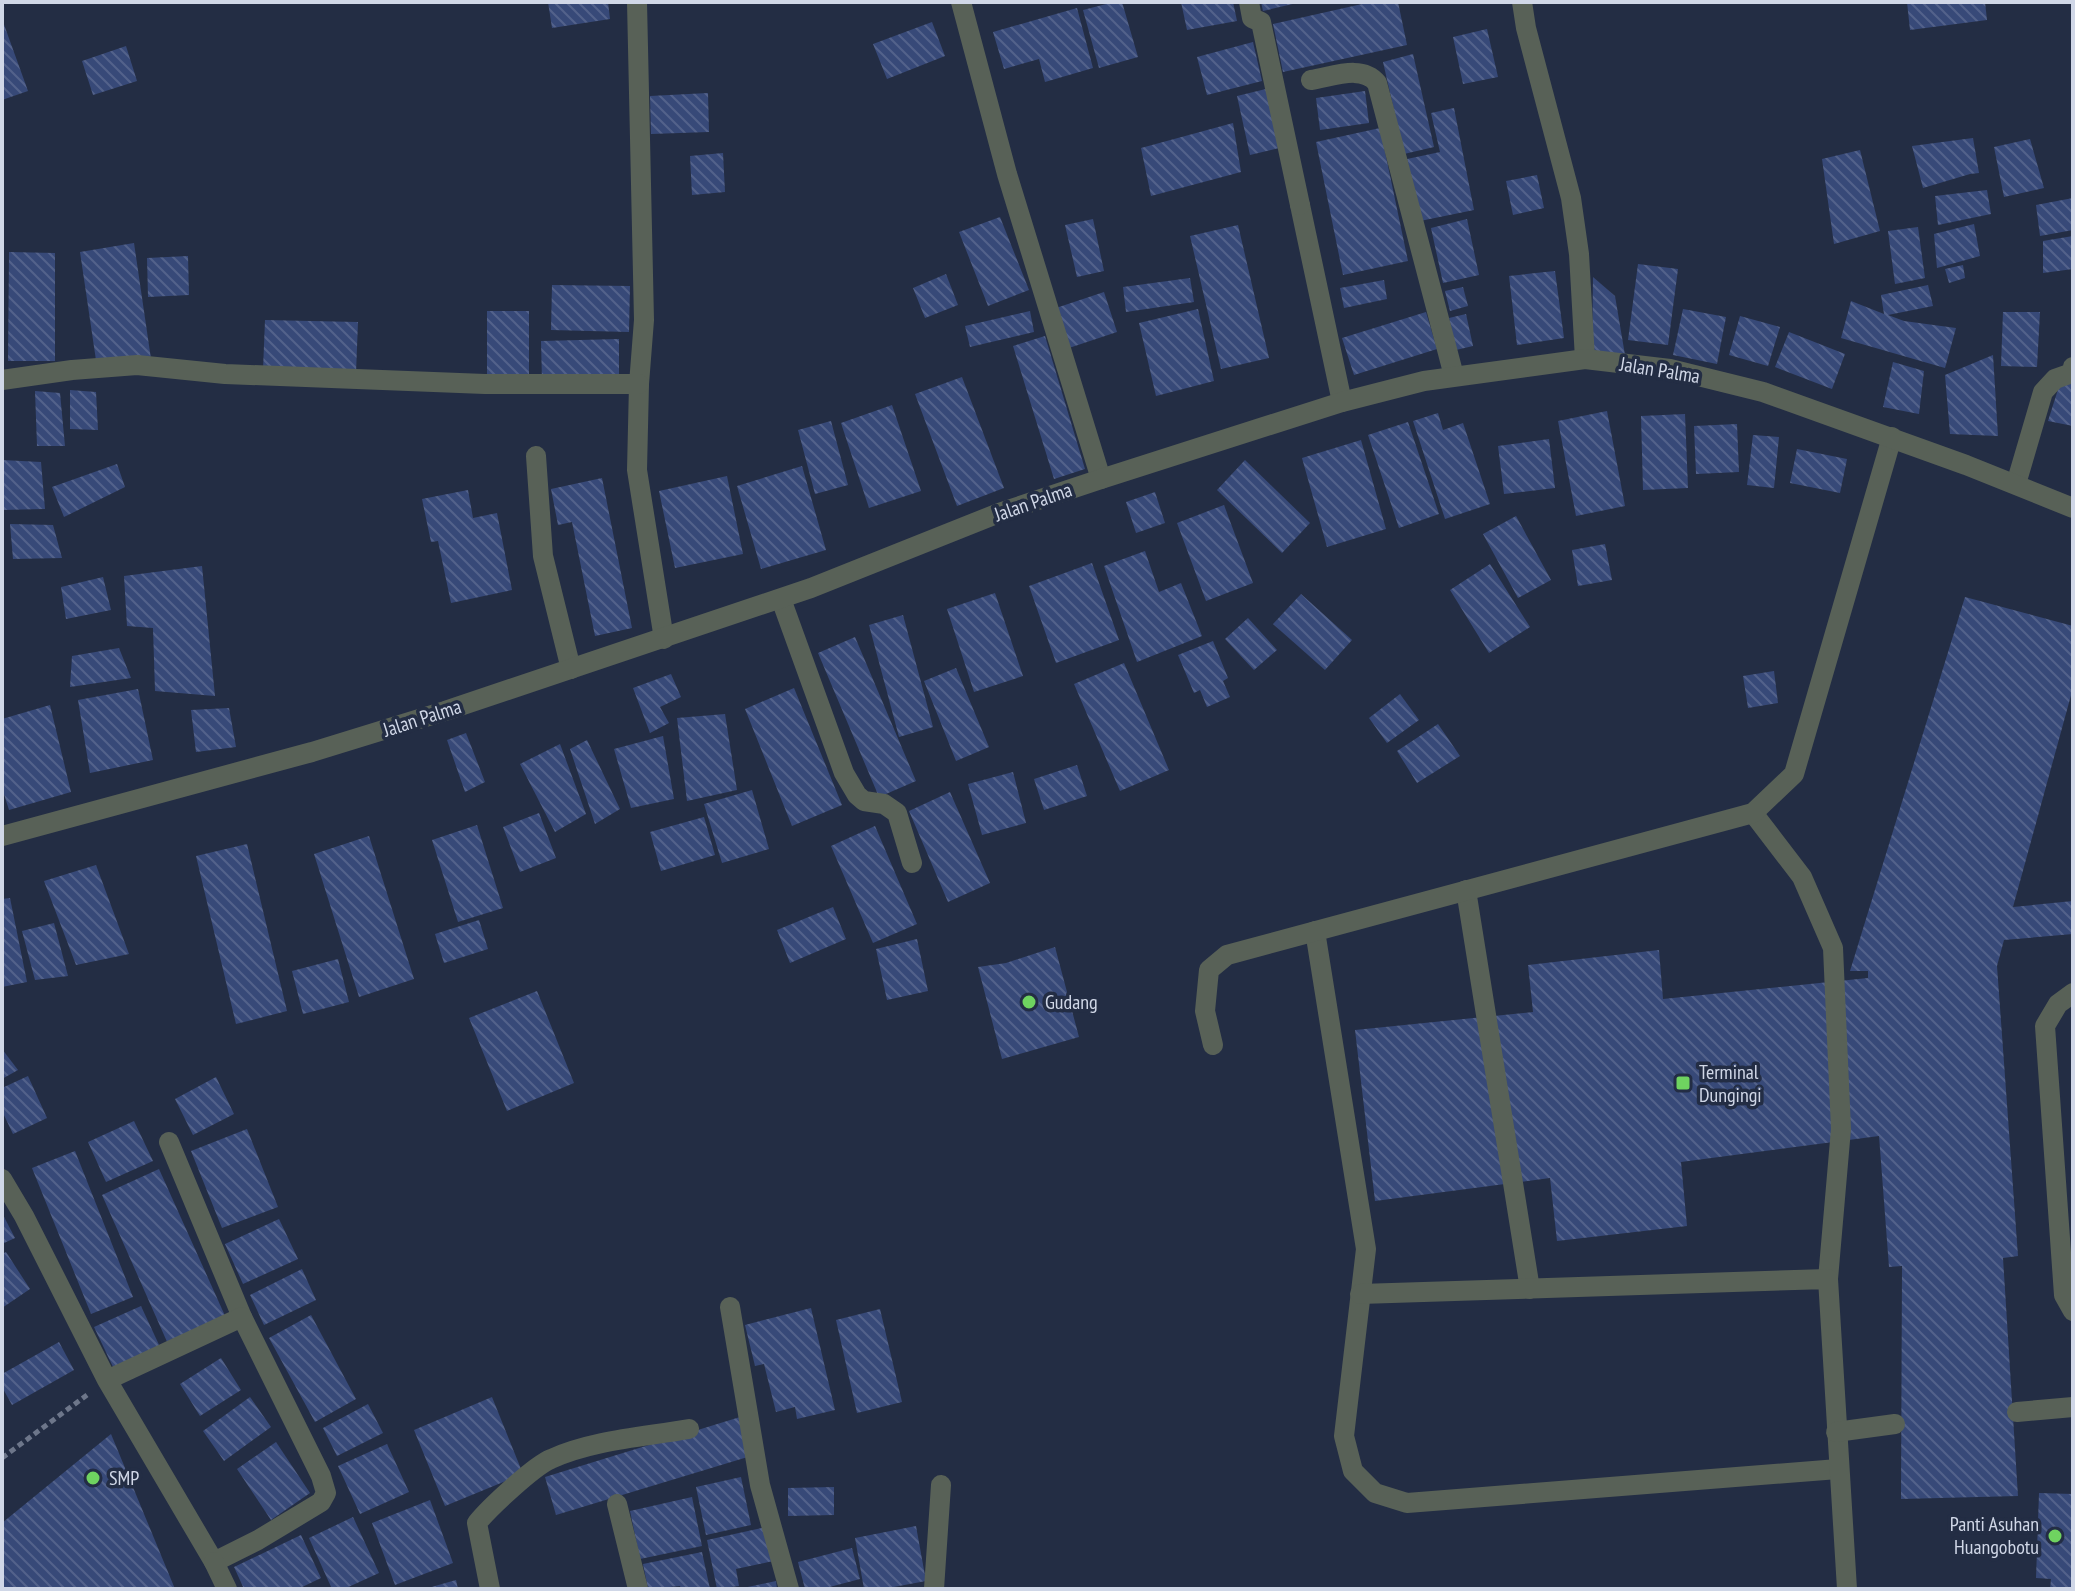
<svg xmlns="http://www.w3.org/2000/svg" width="2075" height="1591" viewBox="0 0 2075 1591" font-family="'PT Sans Narrow',sans-serif">
	<defs>
		<pattern id="building-back-hatch" width="6" height="6" patternUnits="userSpaceOnUse" patternTransform="scale(2)"><rect width="6" height="6" fill="#374978"/><path d="M-1 5l2 2M0 0l6 6M5-1l2 2" fill="none" stroke="#53628b"/></pattern>
	</defs>
	<rect width="100%" height="100%" fill="#232d44"/>
	<g fill="url(#building-back-hatch)">
		<polygon points="548,2 608,2 610,19 552,28"/>
		<polygon points="1114,2 1122,2 1138,57 1099,68 1083,10"/>
		<polygon points="1181,2 1233,2 1237,21 1187,30"/>
		<polygon points="1261,2 1297,2 1297,3 1263,11"/>
		<polygon points="1371,2 1398,2 1407,45 1283,72 1273,24"/>
		<polygon points="1907,2 1985,2 1987,20 1910,30"/>
		<polygon points="1077,8 1093,68 1045,82 1039,59 1004,69 993,32"/>
		<polygon points="2,19 28,91 2,100"/>
		<polygon points="932,22 945,56 887,79 873,44"/>
		<polygon points="1487,29 1498,77 1463,84 1453,37"/>
		<polygon points="1253,42 1262,81 1207,95 1197,57"/>
		<polygon points="126,46 137,81 93,95 82,61"/>
		<polygon points="1413,54 1434,147 1404,154 1383,62"/>
		<polygon points="1274,87 1287,146 1250,155 1237,96"/>
		<polygon points="1365,91 1369,123 1320,130 1316,98"/>
		<polygon points="708,93 709,132 651,134 650,96"/>
		<polygon points="1454,108 1474,210 1420,221 1407,159 1440,152 1431,113"/>
		<polygon points="1233,123 1241,172 1151,196 1141,148"/>
		<polygon points="1380,128 1408,261 1343,275 1316,142"/>
		<polygon points="1973,138 1979,173 1970,174 1923,188 1912,146"/>
		<polygon points="2030,139 2044,188 2004,197 1994,147"/>
		<polygon points="1860,150 1880,231 1834,244 1822,159"/>
		<polygon points="723,153 725,192 692,195 690,156"/>
		<polygon points="1537,175 1544,208 1513,215 1506,181"/>
		<polygon points="1987,190 1991,214 1938,225 1935,196"/>
		<polygon points="2073,198 2073,230 2040,236 2036,205"/>
		<polygon points="1000,217 1029,290 988,306 959,232"/>
		<polygon points="1093,219 1104,271 1077,277 1065,225"/>
		<polygon points="1467,219 1479,275 1443,283 1431,228"/>
		<polygon points="1974,224 1980,256 1937,268 1934,234"/>
		<polygon points="1238,225 1269,358 1221,369 1190,236"/>
		<polygon points="1918,227 1925,278 1895,284 1888,231"/>
		<polygon points="2073,236 2073,269 2043,273 2043,241"/>
		<polygon points="134,243 151,359 97,367 80,252"/>
		<polygon points="9,252 55,253 55,361 8,361"/>
		<polygon points="188,256 189,295 148,297 147,258"/>
		<polygon points="1638,264 1678,269 1668,345 1628,340"/>
		<polygon points="1963,265 1965,278 1949,283 1945,269"/>
		<polygon points="1555,271 1564,338 1517,345 1509,276"/>
		<polygon points="946,274 958,305 925,318 913,288"/>
		<polygon points="1593,277 1615,296 1625,355 1592,353"/>
		<polygon points="1190,278 1194,302 1126,312 1123,287"/>
		<polygon points="1384,280 1387,299 1344,308 1340,288"/>
		<polygon points="552,285 630,286 629,332 551,330"/>
		<polygon points="1928,285 1933,306 1888,315 1904,321 1956,328 1945,368 1841,338 1851,301 1884,314 1881,295"/>
		<polygon points="1463,287 1468,306 1450,311 1445,291"/>
		<polygon points="1104,292 1117,332 1069,348 1056,308"/>
		<polygon points="1198,309 1214,381 1156,396 1139,323"/>
		<polygon points="1683,309 1726,317 1717,364 1673,355"/>
		<rect x="487" y="311" width="42" height="71"/>
		<polygon points="1030,311 1034,332 970,347 965,326"/>
		<polygon points="1426,312 1437,349 1354,375 1342,338"/>
		<polygon points="2003,312 2040,312 2037,367 2001,366"/>
		<polygon points="1466,314 1473,346 1456,350 1449,318"/>
		<polygon points="1740,316 1780,327 1768,366 1729,355"/>
		<polygon points="265,320 358,322 356,373 263,370"/>
		<polygon points="1789,332 1845,354 1832,389 1775,367"/>
		<polygon points="1045,336 1085,469 1054,479 1013,346"/>
		<polygon points="619,339 619,379 542,381 541,341"/>
		<polygon points="1993,355 1998,436 1950,434 1945,375"/>
		<polygon points="1893,362 1924,371 1919,414 1883,407"/>
		<polygon points="962,377 1004,488 957,506 915,394"/>
		<polygon points="2061,380 2073,382 2073,426 2048,421"/>
		<polygon points="70,390 96,392 98,430 70,429"/>
		<polygon points="35,391 60,393 65,446 37,446"/>
		<polygon points="892,405 921,491 869,508 841,423"/>
		<polygon points="1607,411 1625,506 1576,516 1558,421"/>
		<polygon points="1438,413 1443,430 1463,423 1490,504 1445,519 1413,421"/>
		<polygon points="1685,414 1688,488 1643,490 1641,416"/>
		<polygon points="831,421 848,485 815,494 798,430"/>
		<polygon points="1408,422 1439,514 1399,528 1368,435"/>
		<polygon points="1737,424 1739,472 1696,474 1694,426"/>
		<polygon points="1753,435 1779,437 1774,488 1747,485"/>
		<polygon points="1549,439 1555,488 1504,494 1498,446"/>
		<polygon points="1361,440 1386,529 1327,547 1302,458"/>
		<polygon points="1797,449 1847,459 1840,493 1790,483"/>
		<polygon points="2,460 41,462 45,509 2,510"/>
		<polygon points="1245,460 1310,523 1282,553 1217,490"/>
		<polygon points="117,464 125,487 64,517 52,487"/>
		<polygon points="802,466 826,550 761,569 737,486"/>
		<polygon points="727,476 743,554 675,568 659,491"/>
		<polygon points="602,478 632,628 595,636 572,522 558,525 551,489"/>
		<polygon points="468,490 473,518 497,513 512,590 451,603 438,541 431,542 422,499"/>
		<polygon points="1155,492 1165,523 1136,533 1126,502"/>
		<polygon points="1224,505 1253,583 1206,601 1177,523"/>
		<polygon points="1516,516 1551,580 1518,598 1483,534"/>
		<polygon points="10,524 53,525 62,558 13,559"/>
		<polygon points="1605,544 1612,580 1578,586 1572,550"/>
		<polygon points="1145,551 1159,592 1181,583 1202,636 1137,662 1104,566"/>
		<polygon points="1092,563 1119,640 1056,663 1029,586"/>
		<polygon points="1490,564 1530,627 1489,653 1450,590"/>
		<polygon points="202,566 215,696 155,691 153,628 127,626 124,576"/>
		<polygon points="103,577 111,610 66,619 61,587"/>
		<polygon points="995,593 1023,676 974,692 947,609"/>
		<polygon points="1301,594 1352,640 1325,670 1273,624"/>
		<polygon points="1965,597 2073,626 2073,688 2013,907 2073,901 2073,934 2004,940 1997,966 2018,1256 2003,1258 2018,1496 1901,1499 1902,1266 1889,1267 1879,1136 1681,1162 1687,1226 1557,1241 1550,1178 1375,1201 1355,1030 1533,1012 1528,965 1659,950 1663,999 1868,978 1868,971 1850,971"/>
		<polygon points="903,615 933,727 899,737 869,625"/>
		<polygon points="1248,618 1277,650 1254,670 1225,639"/>
		<polygon points="855,637 916,781 879,797 818,653"/>
		<polygon points="1213,641 1228,678 1223,681 1230,697 1207,707 1200,690 1194,693 1178,655"/>
		<polygon points="119,648 131,678 70,687 72,656"/>
		<polygon points="1124,663 1169,770 1120,791 1074,684"/>
		<polygon points="956,668 989,747 956,761 924,681"/>
		<polygon points="1774,671 1778,703 1748,708 1743,676"/>
		<polygon points="671,674 681,697 660,707 669,723 650,733 633,688"/>
		<polygon points="794,688 842,805 792,826 745,709"/>
		<polygon points="138,689 153,760 90,773 78,700"/>
		<polygon points="1400,694 1419,720 1387,743 1369,718"/>
		<polygon points="50,705 71,792 9,810 2,788 2,719"/>
		<polygon points="229,708 236,747 196,752 191,710"/>
		<polygon points="725,714 737,790 687,801 677,718"/>
		<polygon points="1438,724 1460,756 1417,783 1397,751"/>
		<polygon points="466,733 485,782 465,792 447,740"/>
		<polygon points="663,736 674,799 631,808 614,749"/>
		<polygon points="587,740 620,809 595,824 570,749"/>
		<polygon points="560,744 586,814 555,832 520,764"/>
		<polygon points="1077,765 1087,796 1044,810 1034,779"/>
		<polygon points="1013,772 1026,823 982,835 968,784"/>
		<polygon points="752,790 769,849 722,863 704,804"/>
		<polygon points="950,792 990,883 948,902 909,811"/>
		<polygon points="539,813 556,858 520,872 503,827"/>
		<polygon points="704,817 715,855 661,871 650,832"/>
		<polygon points="477,825 503,908 458,922 432,840"/>
		<polygon points="875,826 917,924 873,943 831,846"/>
		<polygon points="369,836 414,979 359,997 314,854"/>
		<polygon points="247,844 287,1011 236,1024 196,856"/>
		<polygon points="96,865 129,954 76,965 44,881"/>
		<polygon points="10,898 27,982 2,987 2,899"/>
		<polygon points="833,907 846,939 790,963 777,930"/>
		<polygon points="479,920 488,949 444,963 435,934"/>
		<polygon points="54,923 68,976 35,980 22,931"/>
		<polygon points="917,939 928,991 887,1000 876,949"/>
		<polygon points="1055,947 1079,1037 1002,1059 978,967 1006,963"/>
		<polygon points="338,959 349,1002 303,1014 292,971"/>
		<polygon points="537,991 574,1083 507,1111 469,1018"/>
		<polygon points="2,1049 18,1070 2,1079"/>
		<polygon points="28,1076 47,1118 13,1134 2,1111 2,1088"/>
		<polygon points="216,1077 234,1114 193,1135 175,1099"/>
		<polygon points="134,1121 153,1161 106,1182 88,1142"/>
		<polygon points="247,1129 278,1207 222,1228 191,1151"/>
		<polygon points="75,1151 133,1297 91,1314 32,1168"/>
		<polygon points="159,1169 226,1318 168,1344 102,1195"/>
		<polygon points="2,1213 15,1238 2,1244"/>
		<polygon points="279,1219 298,1259 243,1284 225,1244"/>
		<polygon points="6,1252 30,1289 2,1308 2,1254"/>
		<polygon points="302,1269 316,1300 264,1325 250,1295"/>
		<polygon points="141,1306 160,1347 114,1369 94,1327"/>
		<polygon points="811,1308 835,1410 797,1419 795,1407 776,1412 764,1364 755,1366 745,1325"/>
		<polygon points="880,1309 902,1402 857,1413 836,1320"/>
		<polygon points="311,1315 356,1399 315,1422 269,1338"/>
		<polygon points="59,1342 74,1370 12,1405 2,1387 2,1374"/>
		<polygon points="221,1358 241,1390 200,1416 180,1384"/>
		<polygon points="250,1397 271,1427 224,1461 203,1431"/>
		<polygon points="492,1397 523,1474 445,1506 414,1430"/>
		<polygon points="368,1404 383,1433 337,1456 323,1428"/>
		<polygon points="740,1417 751,1456 556,1515 545,1477"/>
		<polygon points="111,1434 175,1589 2,1589 2,1523"/>
		<polygon points="276,1442 310,1493 271,1520 237,1469"/>
		<polygon points="387,1444 409,1492 360,1514 338,1466"/>
		<polygon points="741,1477 751,1525 706,1535 696,1487"/>
		<polygon points="834,1487 834,1515 788,1516 788,1488"/>
		<polygon points="2039,1493 2073,1494 2073,1589 2050,1589 2051,1579 2036,1578"/>
		<polygon points="692,1497 702,1546 640,1559 630,1511"/>
		<polygon points="430,1500 453,1563 395,1585 372,1523"/>
		<polygon points="353,1517 379,1573 344,1589 332,1589 309,1538"/>
		<polygon points="916,1526 926,1581 883,1589 864,1589 855,1538"/>
		<polygon points="766,1527 773,1561 736,1569 739,1586 717,1589 707,1540"/>
		<polygon points="301,1535 321,1578 298,1589 244,1589 234,1567"/>
		<polygon points="852,1548 860,1579 822,1589 805,1589 798,1562"/>
		<polygon points="702,1552 710,1589 681,1589 680,1586 648,1589 643,1564"/>
		<polygon points="456,1580 458,1589 428,1589 428,1588"/>
		<polygon points="776,1581 777,1589 743,1589 743,1588"/>
	</g>
	<g fill="none" stroke-linecap="round" stroke-linejoin="round">
		<polyline stroke="#6d768a" stroke-width="5" stroke-dasharray="6 4" stroke-linecap="butt" points="2,1458 87,1395"/>
		<g stroke="#586157" stroke-width="20">
			<polyline points="1300,205 1342,402"/>
			<polyline points="536,456 543,556 571,669"/>
			<polyline points="2016,484 2043,392 2055,379 2072,373 2073,367"/>
			<polyline points="1753,813 1802,877 1833,948 1841,1129 1828,1279"/>
			<polyline points="1466,890 1530,1289"/>
			<polyline points="1315,931 1366,1249 1344,1436 1353,1471 1375,1493 1407,1503 1838,1469"/>
			<polyline points="2073,993 2058,1004 2045,1026 2064,1295 2073,1311"/>
			<polyline points="1213,1045 1205,1011 1209,970 1227,955 1753,813 1794,774 1892,437"/>
			<polyline points="1360,1294 1828,1279 1847,1589"/>
			<polyline points="2017,1412 2073,1407"/>
			<polyline points="1836,1432 1895,1424"/>
		</g>
		<g stroke="#586157" stroke-width="20">
			<polyline points="637,2 644,320 639,384 637,470 664,639"/>
			<polyline points="961,2 1007,174 1101,479"/>
			<polyline points="1249,2 1252,18 1261,22 1300,205"/>
			<polyline points="1522,2 1526,28 1571,198 1579,254 1585,359"/>
			<path d="M1311,80C1332,77 1362,64 1377,83L1454,376"/>
			<polyline points="2,380 72,370 137,365 225,374 485,384 639,384"/>
			<polyline points="781,599 844,773 857,795 864,801 884,804 897,813 912,863"/>
			<polyline points="2,836 312,752 445,711 811,588 999,513 1101,479 1342,402 1424,381 1585,359 1670,369 1763,392 1966,465 2073,508"/>
			<polyline points="169,1142 242,1317"/>
			<polyline points="2,1179 24,1216 107,1380 242,1317 321,1476 326,1493 321,1502 258,1540 214,1562 107,1380"/>
			<polyline points="730,1307 760,1485 789,1589"/>
			<polyline points="617,1504 638,1589"/>
			<polyline points="214,1562 227,1589"/>
			<path d="M490,1589L477,1523C489,1508 534,1466 551,1459C593,1440 644,1437 689,1429"/>
			<polyline points="934,1589 941,1485"/>
		</g>
	</g>
	<g fill="#6fd360" stroke="#232d44" stroke-width="3">
		<circle cx="1029" cy="1002" r="8"/>
		<rect x="1675" y="1075" width="16" height="16" rx="4"/>
		<circle cx="93" cy="1478" r="8"/>
		<circle cx="2055" cy="1536" r="8"/>
	</g>
	<g text-anchor="middle" stroke-width="7" stroke-linejoin="round" paint-order="stroke">
		<g font-size="20" fill="#d0d7e7" stroke="#232d44">
			<text transform="translate(1660 370) rotate(9)" y="7">Jalan Palma</text>
			<text transform="translate(1033 502) rotate(-19)" y="7">Jalan Palma</text>
			<text transform="translate(422 718) rotate(-18)" y="7">Jalan Palma</text>
		</g>
		<g font-size="20" fill="#d0d7e7" stroke="#232d44" text-anchor="start">
			<text x="1045" y="1009">Gudang</text>
			<text x="1699" y="1079">Terminal<tspan x="1699" dy="23">Dungingi</tspan></text>
			<text x="109" y="1485">SMP</text>
			<text x="2039" y="1531" text-anchor="end">Panti Asuhan<tspan x="2039" dy="23">Huangobotu</tspan></text>
		</g>
	</g>
	<rect width="2075" height="1591" fill="none" stroke="#d0d7e7" stroke-width="8"/>
</svg>
